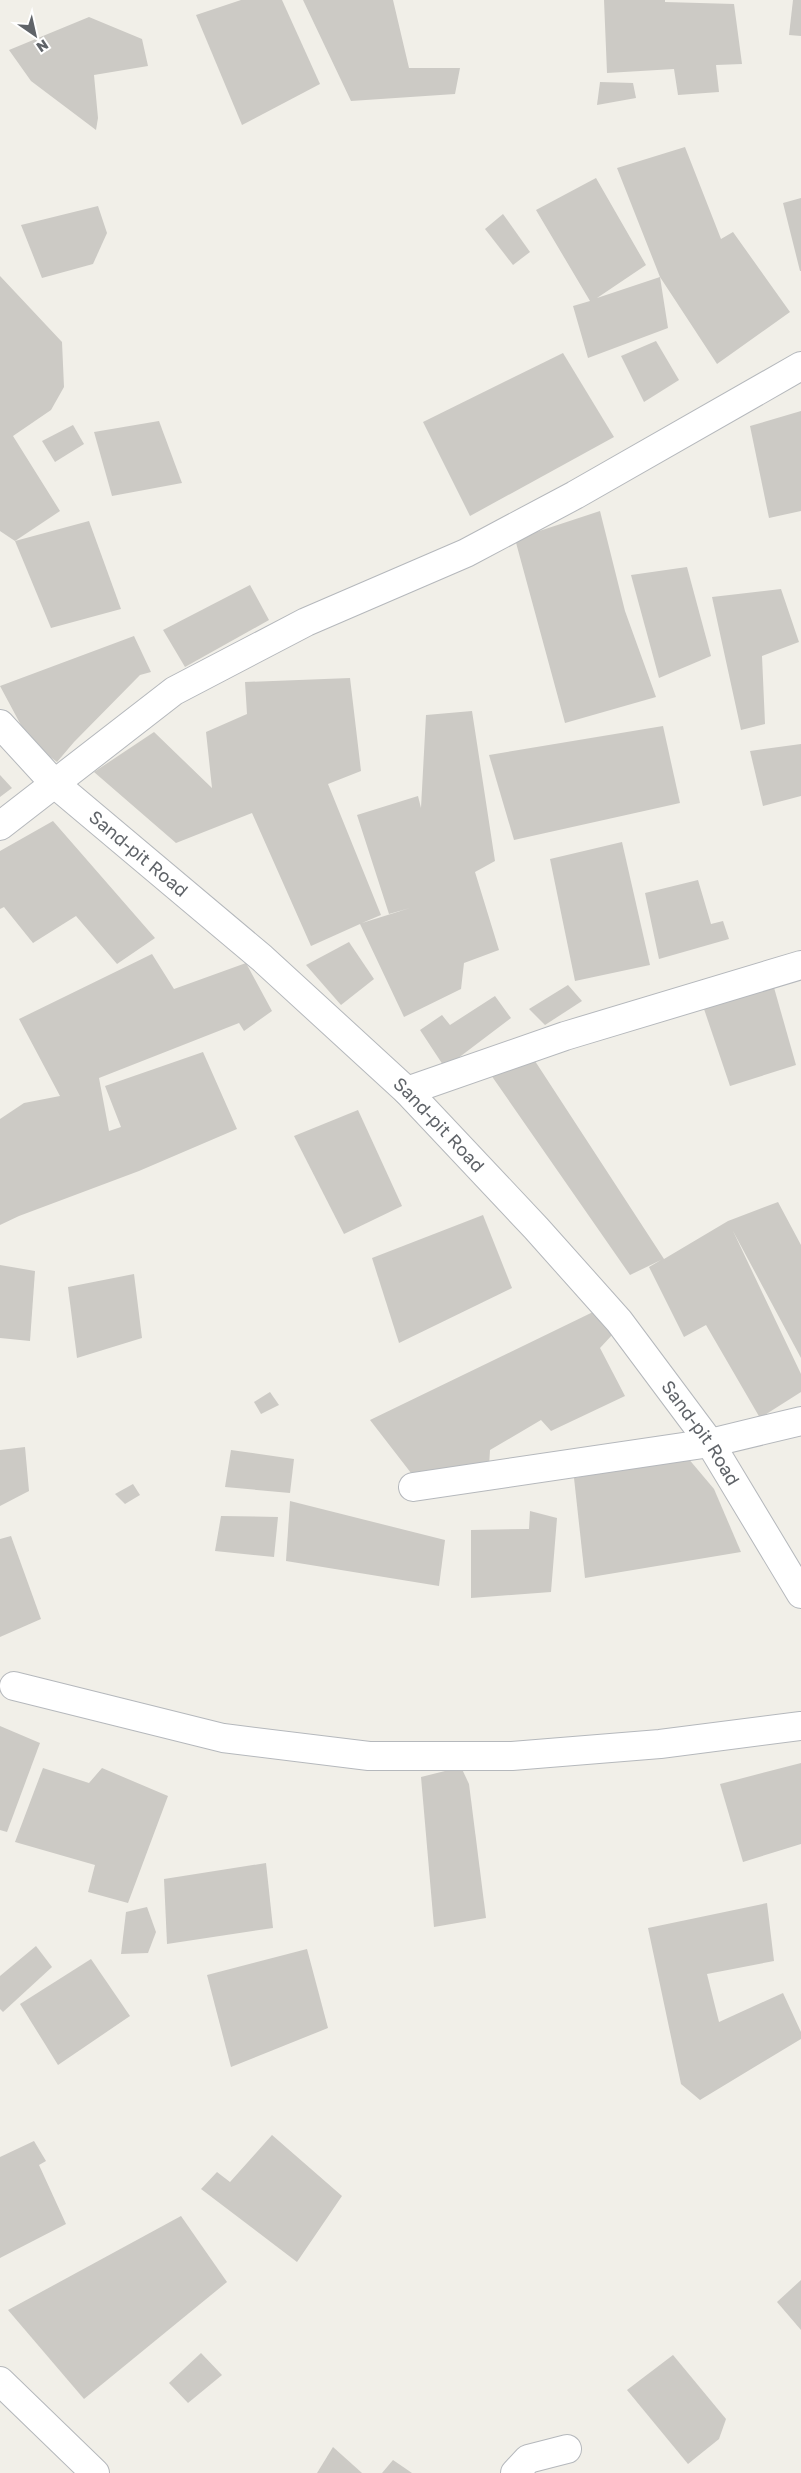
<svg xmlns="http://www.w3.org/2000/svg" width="801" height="2473" viewBox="0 0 801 2473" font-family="'Golos Text',sans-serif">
	<rect width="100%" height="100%" fill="#f1efe8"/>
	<g fill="#cccac5">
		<polygon points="241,0 282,0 320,84 242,125 196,15"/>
		<polygon points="303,0 393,0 409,68 460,68 455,94 351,101"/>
		<polygon points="604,0 665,0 665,2 734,4 742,64 716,65 719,92 678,95 674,69 607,73"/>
		<polygon points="793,0 801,0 801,36 789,35"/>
		<polygon points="89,17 142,39 148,66 94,75 98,118 96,130 31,81 9,50"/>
		<polygon points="600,82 633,83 636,98 597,105"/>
		<polygon points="685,147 721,239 733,232 790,312 717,364 660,277 617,168"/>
		<polygon points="596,178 646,265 597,298 660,277 668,328 588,358 573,306 590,301 536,210"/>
		<polygon points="801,198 801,271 800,271 783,203"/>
		<polygon points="98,206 107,233 93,264 42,278 21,225"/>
		<polygon points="503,214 530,252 513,265 485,229"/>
		<polygon points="0,276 62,342 64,387 51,410 13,436 60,511 15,541 0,531"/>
		<polygon points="656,341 679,380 644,402 621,356"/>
		<polygon points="563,353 614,437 470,516 423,422"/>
		<polygon points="801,411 801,511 769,518 750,426"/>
		<polygon points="159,421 182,483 112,496 94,432"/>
		<polygon points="73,425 84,444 55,462 42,441"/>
		<polygon points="600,511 625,611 656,697 565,723 515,539"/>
		<polygon points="89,521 121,609 51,628 15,541"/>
		<polygon points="687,567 711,656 659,678 631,575"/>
		<polygon points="250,585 269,620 185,667 163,630"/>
		<polygon points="781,589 799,642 762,656 765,724 741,730 712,597"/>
		<polygon points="134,636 151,672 140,675 74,742 57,762 30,742 0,686"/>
		<polygon points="350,678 361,771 328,784 381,915 362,923 410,908 389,914 357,815 418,796 421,808 426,715 472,711 495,861 475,872 499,950 464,963 461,989 404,1017 360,924 311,946 252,813 176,843 94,772 154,732 212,788 206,732 247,714 245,682"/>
		<polygon points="663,726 680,803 514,840 489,755"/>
		<polygon points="801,744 801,796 763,806 750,751"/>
		<polygon points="0,775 12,788 0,797"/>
		<polygon points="53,821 155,938 117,964 76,916 33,943 4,907 0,909 0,851"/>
		<polygon points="622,842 650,965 575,981 550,859"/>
		<polygon points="698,880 711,924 723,921 729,939 659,959 645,893"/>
		<polygon points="349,942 374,979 341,1005 306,965"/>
		<polygon points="152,954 174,989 246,963 272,1011 244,1031 239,1023 99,1078 109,1131 121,1127 105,1086 203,1052 237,1129 139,1171 19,1216 0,1225 0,1119 24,1103 60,1096 19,1019"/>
		<polygon points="773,984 796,1065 730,1086 704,1009"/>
		<polygon points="568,985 582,1001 545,1025 529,1009"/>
		<polygon points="495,996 511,1018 445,1068 420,1030 442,1015 450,1025"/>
		<polygon points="535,1061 664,1259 728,1221 778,1202 801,1245 801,1358 733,1231 801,1374 801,1392 760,1418 706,1325 684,1337 649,1267 661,1260 630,1275 491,1075"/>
		<polygon points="358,1110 402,1206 344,1234 294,1136"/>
		<polygon points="483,1215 512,1288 399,1343 372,1258"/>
		<polygon points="0,1265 35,1271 30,1341 0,1338"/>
		<polygon points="134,1274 142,1338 77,1358 68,1287"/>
		<polygon points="593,1312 613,1334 600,1348 625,1396 551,1431 541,1420 490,1450 489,1467 411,1473 370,1420"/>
		<polygon points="270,1392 279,1405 261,1414 254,1402"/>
		<polygon points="25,1447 29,1491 0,1506 0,1450"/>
		<polygon points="231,1450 294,1459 290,1493 225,1487"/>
		<polygon points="687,1457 714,1489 741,1552 585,1578 574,1478"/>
		<polygon points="133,1484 140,1495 125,1504 115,1494"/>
		<polygon points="290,1501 445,1540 439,1586 286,1561"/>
		<polygon points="530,1511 557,1518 551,1592 471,1598 471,1530 529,1529"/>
		<polygon points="221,1516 278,1517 274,1557 215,1551"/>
		<polygon points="11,1536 41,1619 0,1637 0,1539"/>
		<polygon points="0,1726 40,1743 7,1832 0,1830"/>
		<polygon points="801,1763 801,1844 743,1862 720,1784"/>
		<polygon points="461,1767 469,1784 486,1918 434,1927 421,1777"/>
		<polygon points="43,1768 89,1783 102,1768 168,1796 128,1903 88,1892 95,1865 15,1842"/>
		<polygon points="266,1863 273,1928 167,1944 164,1879"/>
		<polygon points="767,1903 774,1961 707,1974 719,2022 783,1993 801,2032 801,2039 700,2100 681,2084 648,1928"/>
		<polygon points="147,1907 156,1932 148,1953 121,1954 126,1912"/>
		<polygon points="36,1946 52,1967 3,2012 0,2009 0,1976"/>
		<polygon points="307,1949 328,2028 231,2067 207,1975"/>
		<polygon points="91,1959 130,2016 58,2065 20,2004"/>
		<polygon points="272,2135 342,2196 297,2262 201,2189 217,2172 230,2182"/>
		<polygon points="34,2141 46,2161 39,2165 66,2224 0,2258 0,2157"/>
		<polygon points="181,2216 227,2282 84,2399 8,2310"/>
		<polygon points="801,2280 801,2330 777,2302"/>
		<polygon points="201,2353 222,2375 188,2403 169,2383"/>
		<polygon points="673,2355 726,2419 719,2439 688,2464 627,2390"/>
		<polygon points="333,2447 362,2473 317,2473"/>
		<polygon points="393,2460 412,2473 382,2473"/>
	</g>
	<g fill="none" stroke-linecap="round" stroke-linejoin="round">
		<g stroke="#b5b8bc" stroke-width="30">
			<g id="minor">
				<path id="s1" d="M0,724L55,784L262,958L407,1091L536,1228L619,1321L710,1443L801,1594"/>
				<polyline points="0,826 174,691 306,622 466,553 575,495 801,366"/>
				<polyline points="407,1091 565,1036 801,965"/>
				<polyline points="413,1487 710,1443 801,1421"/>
				<polyline points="14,1686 223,1738 369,1756 512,1756 660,1744 801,1726"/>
				<polyline points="0,2381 95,2473"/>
				<polyline points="515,2473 528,2459 567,2449"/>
			</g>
		</g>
		<use href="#minor" stroke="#fff" stroke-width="28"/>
	</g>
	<g text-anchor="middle" stroke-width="4" stroke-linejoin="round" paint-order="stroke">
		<g font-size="18" fill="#5f6368" stroke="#fff">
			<text dy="6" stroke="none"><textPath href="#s1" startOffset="190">Sand-pit Road</textPath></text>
			<text dy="6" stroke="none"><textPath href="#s1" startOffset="595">Sand-pit Road</textPath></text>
			<text dy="6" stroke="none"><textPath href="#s1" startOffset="1000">Sand-pit Road</textPath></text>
		</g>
	</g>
	<g transform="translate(35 35) rotate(146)" stroke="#ffffff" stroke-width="4" paint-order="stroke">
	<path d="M0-4L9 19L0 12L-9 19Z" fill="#5f6368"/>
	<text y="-8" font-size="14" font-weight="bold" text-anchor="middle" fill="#5f6368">N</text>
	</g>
</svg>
